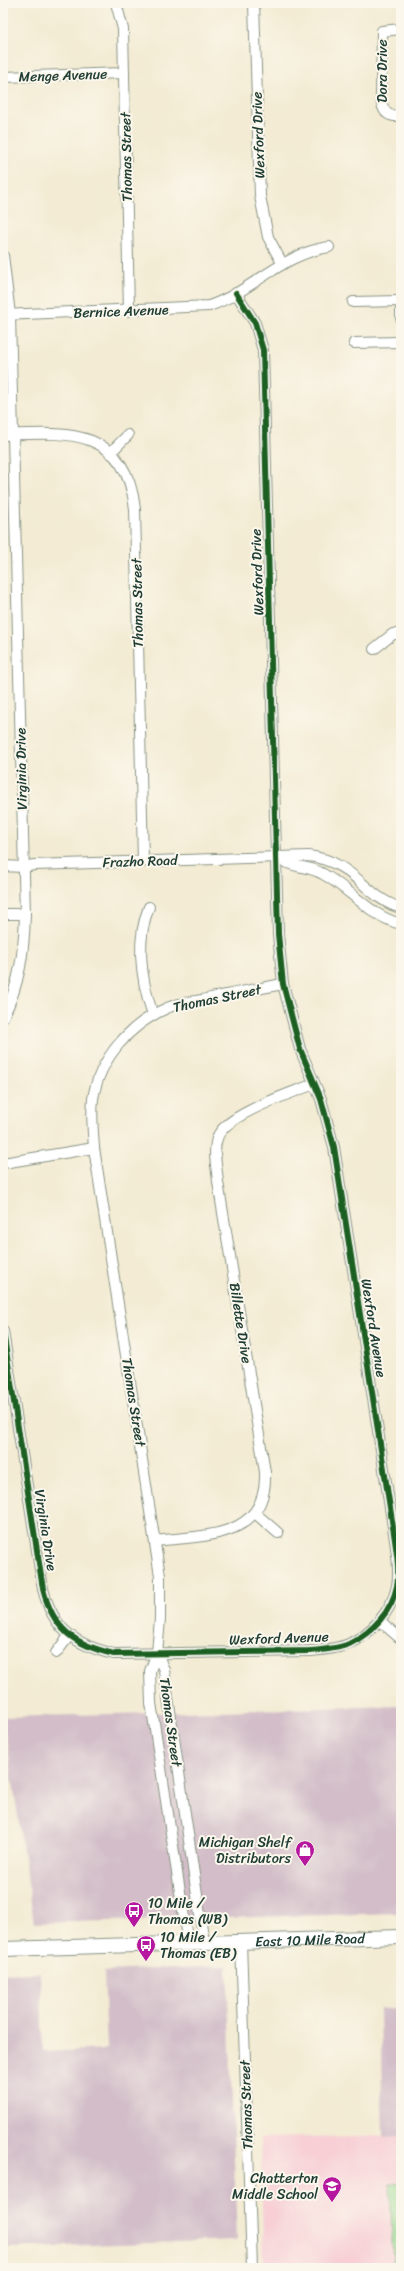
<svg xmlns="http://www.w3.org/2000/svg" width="404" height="2271" viewBox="0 0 404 2271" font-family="Sriracha,sans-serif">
	<rect width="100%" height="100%" fill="#fbf7ec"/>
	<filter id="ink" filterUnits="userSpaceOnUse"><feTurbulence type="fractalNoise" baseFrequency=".025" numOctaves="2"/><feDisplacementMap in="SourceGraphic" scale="8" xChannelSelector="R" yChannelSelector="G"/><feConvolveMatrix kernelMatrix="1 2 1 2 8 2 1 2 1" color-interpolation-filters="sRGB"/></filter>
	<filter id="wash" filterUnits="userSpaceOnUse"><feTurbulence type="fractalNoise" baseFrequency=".012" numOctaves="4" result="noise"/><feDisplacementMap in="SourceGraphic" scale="16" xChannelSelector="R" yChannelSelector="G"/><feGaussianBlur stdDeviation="0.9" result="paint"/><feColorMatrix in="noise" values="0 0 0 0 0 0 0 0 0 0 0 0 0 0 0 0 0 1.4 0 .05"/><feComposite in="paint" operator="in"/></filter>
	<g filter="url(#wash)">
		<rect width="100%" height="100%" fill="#f3ebd3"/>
		<polygon fill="#f7cfd5" points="401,2135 401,2268 264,2268 260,2138"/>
		<g fill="#d2bdc8">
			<polygon points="401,1706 401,1913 34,1923 3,1717"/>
			<polygon points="227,1966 237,2240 3,2248 3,1974 40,1973 43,2052 107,2049 104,1971"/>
			<polygon points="380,2009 401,2009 401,2135 383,2136"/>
		</g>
		<polygon fill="#95d68d" stroke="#5a8a60" points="390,2183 401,2183 401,2268 393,2268"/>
	</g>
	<g filter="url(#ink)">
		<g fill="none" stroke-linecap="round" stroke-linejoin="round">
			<g stroke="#899484" stroke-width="12">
				<g id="minor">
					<polyline points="116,3 123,29 129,311"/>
					<polyline points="254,3 260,196 268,237 282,263"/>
					<path d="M401,29L382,31L381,99C383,112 387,117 401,116"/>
					<polyline points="3,77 124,73"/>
					<path d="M3,255L10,315L25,914C24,951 20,984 3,1017"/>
					<polyline points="401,301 401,318"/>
					<polyline points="353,302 401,301"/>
					<path d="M3,315L209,306C253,291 281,254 329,247"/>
					<polyline points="354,343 401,342"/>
					<path d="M3,435C67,432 126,427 135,509L143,861"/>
					<polyline points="110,453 128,435"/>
					<polyline points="374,649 393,634 401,634"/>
					<path d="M277,858C294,869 308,865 323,874C351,889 369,916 401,924"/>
					<path d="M3,866L23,867L34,865L308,856C355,861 365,898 401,908"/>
					<path d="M149,907C135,942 141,980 153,1015"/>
					<polyline points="3,914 25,914"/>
					<polyline points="3,1163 94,1148"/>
					<path d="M3,1331L43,1589C53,1629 74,1645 114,1654L310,1651C323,1650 337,1649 349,1644C372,1633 392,1611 397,1586C400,1571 397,1555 395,1540L334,1147L321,1099L300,1049L283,984L278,934L263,350L255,323L236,293"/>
					<polyline points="255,1513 278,1533"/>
					<path d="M156,1541C205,1535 268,1539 265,1472L218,1182C217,1168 212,1150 218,1136C227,1114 292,1093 314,1084"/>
					<polyline points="380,1621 401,1639"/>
					<polyline points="56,1653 69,1636"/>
					<polyline points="157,1653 150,1671 151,1703 188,1944"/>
					<polyline points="241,1942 252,2268"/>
					<path d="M204,1943L164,1670L157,1653L160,1619V1576L94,1148C93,1132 91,1115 93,1099C99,1059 130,1024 167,1008C177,1003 191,1002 202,1000C229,994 256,989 283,984"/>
				</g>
			</g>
			<g stroke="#899484" stroke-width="16">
				<g id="secondary">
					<path id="s1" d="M3,1949L401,1937"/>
				</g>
			</g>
			<use href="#minor" stroke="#fff" stroke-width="10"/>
			<use href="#secondary" stroke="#fff" stroke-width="14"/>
			<g stroke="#fbf7ec" stroke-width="8">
				<path id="cycleway" d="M3,1331L43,1589C53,1629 74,1645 114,1654L310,1651C323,1650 337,1649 349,1644C372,1633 392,1611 397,1586C400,1571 397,1555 395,1540L334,1147L321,1099L300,1049L283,984L278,934L263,350L255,323L236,293"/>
			</g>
			<use href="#cycleway" stroke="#1b5e20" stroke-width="6"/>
		</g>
	</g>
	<defs>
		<g id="shop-pin" transform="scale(1)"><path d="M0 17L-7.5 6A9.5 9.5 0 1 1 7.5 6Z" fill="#b5179e" stroke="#fbf7ec"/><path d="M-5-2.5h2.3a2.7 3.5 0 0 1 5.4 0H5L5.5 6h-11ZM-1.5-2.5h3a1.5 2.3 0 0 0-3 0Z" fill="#fff"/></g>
		<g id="bus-pin" transform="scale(1)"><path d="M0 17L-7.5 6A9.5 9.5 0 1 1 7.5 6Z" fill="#b5179e" stroke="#fbf7ec"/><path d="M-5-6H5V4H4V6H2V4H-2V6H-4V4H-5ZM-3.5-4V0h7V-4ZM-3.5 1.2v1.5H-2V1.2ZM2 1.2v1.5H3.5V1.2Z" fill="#fff"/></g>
		<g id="school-pin" transform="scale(1)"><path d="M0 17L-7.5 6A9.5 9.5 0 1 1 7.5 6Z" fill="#b5179e" stroke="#fbf7ec"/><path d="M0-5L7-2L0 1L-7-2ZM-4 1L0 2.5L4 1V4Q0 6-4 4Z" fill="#fff"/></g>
	</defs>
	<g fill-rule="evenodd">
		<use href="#shop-pin" x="305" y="1850"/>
		<use href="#bus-pin" x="134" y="1911"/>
		<use href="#bus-pin" x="146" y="1945"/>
		<use href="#school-pin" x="332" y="2186"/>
	</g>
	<g text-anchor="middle" stroke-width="4" stroke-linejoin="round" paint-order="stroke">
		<g font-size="14" fill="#1f3d34" stroke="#fbf7ec">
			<text transform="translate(382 71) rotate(-90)" y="5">Dora Drive</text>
			<text transform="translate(63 75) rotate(-2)" y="5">Menge Avenue</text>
			<text transform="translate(258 135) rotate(-92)" y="5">Wexford Drive</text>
			<text transform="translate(126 157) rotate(-91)" y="5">Thomas Street</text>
			<text transform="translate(121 311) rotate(-2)" y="5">Bernice Avenue</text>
			<text transform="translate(257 572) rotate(-92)" y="5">Wexford Drive</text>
			<text transform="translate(137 603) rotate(-91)" y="5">Thomas Street</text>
			<text transform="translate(21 769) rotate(-91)" y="5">Virginia Drive</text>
			<text transform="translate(140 861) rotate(-2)" y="5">Frazho Road</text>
			<text transform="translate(217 998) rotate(-12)" y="5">Thomas Street</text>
			<text transform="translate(241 1323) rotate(81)" y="5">Billette Drive</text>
			<text transform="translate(374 1328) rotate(81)" y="5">Wexford Avenue</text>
			<text transform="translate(134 1402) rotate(81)" y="5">Thomas Street</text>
			<text transform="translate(46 1530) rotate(81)" y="5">Virginia Drive</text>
			<text transform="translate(279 1638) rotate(-2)" y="5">Wexford Avenue</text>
			<text transform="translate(171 1722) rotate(82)" y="5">Thomas Street</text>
			<text dy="5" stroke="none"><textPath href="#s1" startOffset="307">East 10 Mile Road</textPath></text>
			<text transform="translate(246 2105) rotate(-92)" y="5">Thomas Street</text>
		</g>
		<g font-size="14" fill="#1f3d34" stroke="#fbf7ec" text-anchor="end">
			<text x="291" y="1847">Michigan Shelf<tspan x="291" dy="16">Distributors</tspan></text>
			<text x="148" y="1908" text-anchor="start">10 Mile /<tspan x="148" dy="16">Thomas (WB)</tspan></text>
			<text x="160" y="1942" text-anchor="start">10 Mile /<tspan x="160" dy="16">Thomas (EB)</tspan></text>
			<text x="318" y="2183">Chatterton<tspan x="318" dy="16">Middle School</tspan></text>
		</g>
	</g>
	<rect width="404" height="2271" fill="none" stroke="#fbf7ec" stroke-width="16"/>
</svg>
